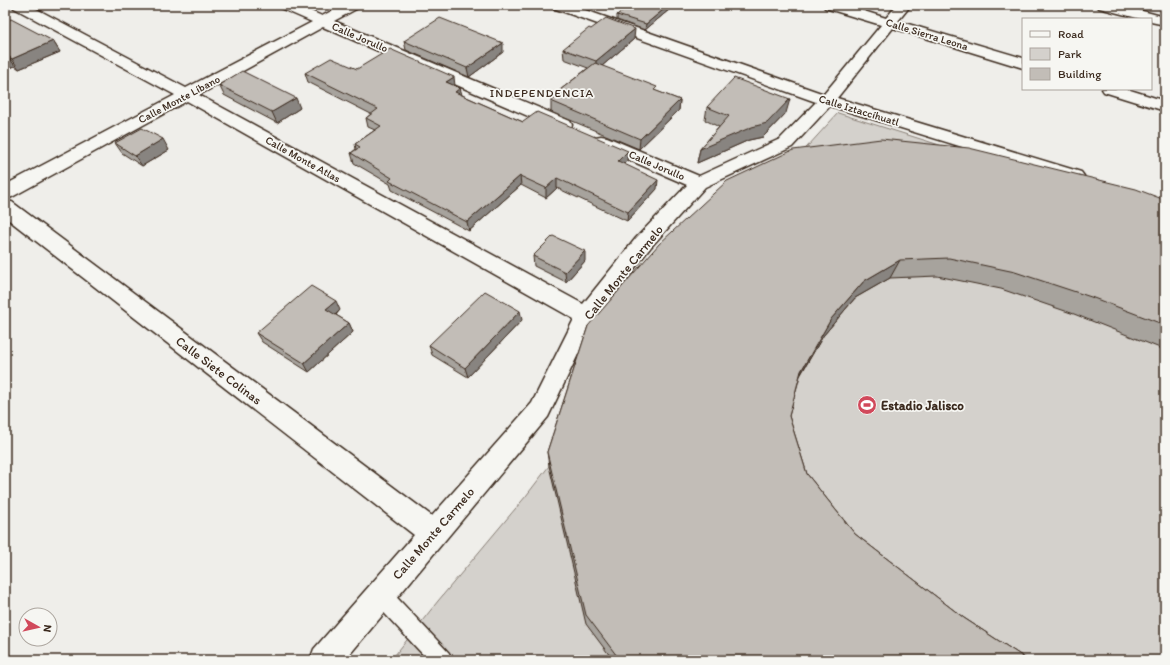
<svg xmlns="http://www.w3.org/2000/svg" width="1170" height="665" viewBox="0 0 1170 665" font-family="Itim,sans-serif">
  <style>
    .green { fill: #d4d1cc; stroke: #887e75 }
    .lines { fill: none; stroke-linecap: round; stroke-linejoin: round }
    .service-casing { stroke: #3b2a1e; stroke-width: 3 }
    .minor-casing { stroke: #3b2a1e; stroke-width: 3 }
    .service { fill: #f6f6f2; fill-rule: evenodd }
    .minor { fill: #f6f6f2; fill-rule: evenodd }
    .wall { fill: #a7a39d; stroke: #3b2a1e }
    .shaded-wall { fill: #888480; stroke: #3b2a1e }
    .building { fill: #c2bdb7; stroke: #3b2a1e }
    .labels { text-anchor: middle; stroke-width: 3.5; stroke-linejoin: round; paint-order: stroke }
    .far-street-label { font-size: 11px; fill: #3b2a1e; stroke: #f6f6f2 }
    .far-neighbourhood-label { font-size: 12px; letter-spacing: 1px; fill: #3b2a1e; stroke: #f6f6f2 }
    .street-label { font-size: 13px; fill: #3b2a1e; stroke: #f6f6f2 }
    .poi-label { font-size: 13px; font-weight: bold; fill: #3b2a1e; stroke: #f6f6f2; text-anchor: start }
  </style>
  <rect width="100%" height="100%" fill="#efeeea"/>
  <filter id="ink" filterUnits="userSpaceOnUse"><feTurbulence type="fractalNoise" baseFrequency=".025" numOctaves="2"/><feDisplacementMap in="SourceGraphic" scale="8" xChannelSelector="R" yChannelSelector="G"/><feConvolveMatrix kernelMatrix="1 2 1 2 8 2 1 2 1" color-interpolation-filters="sRGB"/></filter>
  <g filter="url(#ink)">
    <path class="green" d="M838,113L1165,216V660H391L438,601L526,496L549,466L588,343L787,169Z"/>
    <g class="lines">
      <defs>
        <path id="service" d="M380,584L387,587L449,653L452,660H428L373,601L370,594L373,587Z"/>
        <g id="minor">
          <path d="M12,5H29L186,88L312,22L280,8L278,5H297L322,16L343,5H360L358,8L334,21L570,121L572,125L570,129L564,130L558,129L323,27L199,95L583,304L636,238L687,185L595,145L592,141L595,137L601,136L607,137L699,176L780,139L816,102L553,8L551,5H571L824,94L881,25L825,8L823,5H845L886,18L897,5H911L898,21L1023,58V68L893,28L837,98L1081,172L1084,176L1081,180L1075,182L1069,180L830,106L792,147L705,187L650,248L594,321L548,417L345,660H310L314,649L414,535L5,217V201L12,202L432,516L532,403L574,319L187,101L12,197L5,199V185L175,95L14,8Z"/>
          <path d="M1097,5H1120L1165,17V25L1151,22V19H1141L1099,8Z"/>
          <path d="M1102,89H1127L1165,101V111L1104,92Z"/>
        </g>
      </defs>
      <use href="#service" class="service-casing"/>
      <use href="#minor" class="minor-casing"/>
      <use href="#service" class="service"/>
      <use href="#minor" class="minor"/>
    </g>
    <g class="wall">
      <path d="M630,5H671L670,9L645,30L617,20V15Z"/>
      <path d="M5,22L53,41L60,52L19,69L15,66L7,69L5,67Z"/>
      <path d="M634,39L602,66L656,91L680,100L679,110L639,149L551,112V101L560,95V90L588,68L564,59L563,49Z"/>
      <path d="M404,41L503,52L469,77L406,50Z"/>
      <path d="M357,69L455,86L460,88L462,95L523,122L627,161L624,164L657,189L627,221L557,188L546,198L521,185L469,231L392,190L390,184L354,163L351,153L356,149L355,144L375,130L368,127L366,118L371,114L308,82L305,73Z"/>
      <path d="M219,85L300,108L277,123L224,95Z"/>
      <path d="M707,107L786,113L763,137L749,140L697,163L700,149L719,127L705,120Z"/>
      <path d="M115,143L169,150L142,166L122,153Z"/>
      <path d="M1165,200V350L1074,314L1001,289L937,276L890,278L855,298L823,336L800,376L789,416L807,474L855,534L964,618L1028,660H613L586,624L549,466L547,452L588,326Z"/>
      <path d="M533,256L585,261L566,282L534,266Z"/>
      <path d="M340,310L336,315L349,323L353,332L309,372L262,342L256,333Z"/>
      <path d="M522,320L468,377L432,355L429,345Z"/>
    </g>
    <g class="shaded-wall">
      <path d="M669,5H671L670,9L645,30L646,24Z"/>
      <path d="M635,29L634,39L596,71V61Z"/>
      <path d="M53,41L60,52L19,69L12,59Z"/>
      <path d="M503,43V52L469,77L467,68Z"/>
      <path d="M8,56L15,66L7,69L5,66V57Z"/>
      <path d="M454,77L455,86L446,82Z"/>
      <path d="M460,88L462,97L455,92Z"/>
      <path d="M296,98L300,108L277,123L272,112Z"/>
      <path d="M790,99L786,113L763,137L749,140L697,163L700,149Z"/>
      <path d="M680,100L679,110L639,149L640,139Z"/>
      <path d="M163,139L169,150L142,166L135,156Z"/>
      <path d="M628,151L627,161L618,170V161Z"/>
      <path d="M520,176L521,185L469,231L467,222Z"/>
      <path d="M557,178V188L546,198V188Z"/>
      <path d="M658,180L657,189L627,221L628,212Z"/>
      <path d="M585,251V261L566,282L565,272Z"/>
      <path d="M900,260L890,278L855,298L823,336L793,387L801,371L831,319L864,281Z"/>
      <path d="M336,301L340,310L331,319L326,309Z"/>
      <path d="M520,311L522,320L468,377L465,368Z"/>
      <path d="M349,323L353,332L309,372L304,363Z"/>
    </g>
    <g class="building">
      <path d="M630,5H669L646,24L617,15Z"/>
      <path d="M440,18L503,43L467,68L404,41Z"/>
      <path d="M606,18L635,29L596,61L563,49L589,28L591,29Z"/>
      <path d="M11,19L53,41L12,59L8,56L5,57V22Z"/>
      <path d="M390,49L454,77L446,82L460,88L455,92L523,122L537,112L628,151L618,161L658,180L628,212L557,178L546,188L520,176L467,222L389,181L392,178L351,153L360,147L355,144L381,126L366,118L378,109L305,73L331,58L357,69Z"/>
      <path d="M595,63L657,87L654,90L680,100L640,139L551,101L564,92L560,90Z"/>
      <path d="M242,71L296,98L272,112L219,85Z"/>
      <path d="M734,78L790,99L767,123L752,127L700,149L729,116L707,107Z"/>
      <path d="M142,128L163,139L135,156L115,143Z"/>
      <path d="M881,139L969,148L1136,189L1165,200V325L1091,297L1015,272L949,258L900,260L864,281L831,319L801,371L789,416L807,474L855,534L964,618L1028,660H620L586,615L547,452L588,326L659,244L727,181L793,150Z"/>
      <path d="M553,236L585,251L565,272L533,256Z"/>
      <path d="M311,286L336,301L326,309L349,323L304,363L256,333Z"/>
      <path d="M485,291L520,311L465,368L429,345Z"/>
    </g>
  </g>
  <defs>
    <symbol id="stadium-disc" viewBox="-11 -11 22 22"><circle r="9.5" fill="#d1495b" stroke="#f6f6f2"/><path d="M0-5a6.5 5 0 1 0 0 10a6.5 5 0 1 0 0-10ZM-3.5-1.8h7v3.6h-7Z" fill="#fff"/></symbol>
  </defs>
  <g fill-rule="evenodd">
    <use href="#stadium-disc" x="856" y="394" width="22" height="22"/>
  </g>
  <g class="labels">
    <g class="far-street-label">
      <text transform="translate(927 34) rotate(17)" y="4">Calle Sierra Leona</text>
      <text transform="translate(360 37) rotate(23)" y="4">Calle Jorullo</text>
      <text transform="translate(179 99) rotate(-28)" y="4">Calle Monte Líbano</text>
      <text transform="translate(859 110) rotate(17)" y="4">Calle Iztaccíhuatl</text>
      <text transform="translate(303 159) rotate(29)" y="4">Calle Monte Atlas</text>
      <text transform="translate(657 165) rotate(23)" y="4">Calle Jorullo</text>
    </g>
    <g class="far-neighbourhood-label">
      <text x="542" y="97">INDEPENDENCIA</text>
    </g>
    <g class="street-label">
      <text transform="translate(623 272) rotate(-51)" y="5">Calle Monte Carmelo</text>
      <text transform="translate(219 370) rotate(37)" y="5">Calle Siete Colinas</text>
      <text transform="translate(433 533) rotate(-49)" y="5">Calle Monte Carmelo</text>
    </g>
    <g class="poi-label">
      <text x="881" y="410">Estadio Jalisco</text>
    </g>
  </g>
  <rect width="1170" height="665" fill="none" stroke="#f6f6f2" stroke-width="20"/>
  <rect x="10" y="10" width="1150" height="645" fill="none" stroke="#3b2a1e" stroke-width="1.5" filter="url(#ink)"/>
  <rect x="1022" y="18" width="130" height="72" fill="#f6f6f2" stroke="#aba49d"/>
  <rect x="1030" y="31" width="20" height="6" fill="#f6f6f2" stroke="#aba49d"/>
  <text x="1058" y="38" font-size="12" fill="#3b2a1e">Road</text>
  <rect x="1030" y="48" width="20" height="12" fill="#d4d1cc" stroke="#aba49d"/>
  <text x="1058" y="58" font-size="12" fill="#3b2a1e">Park</text>
  <rect x="1030" y="68" width="20" height="12" fill="#c2bdb7" stroke="#aba49d"/>
  <text x="1058" y="78" font-size="12" fill="#3b2a1e">Building</text>
  <g transform="translate(38 627) rotate(98)"><circle r="19" fill="#f6f6f2" stroke="#aba49d"/>
  <path d="M0-3L7 15L0 10L-7 15Z" fill="#d1495b"/>
  <text y="-6" font-size="11" font-weight="bold" text-anchor="middle" fill="#3b2a1e">N</text>
  </g>
</svg>
